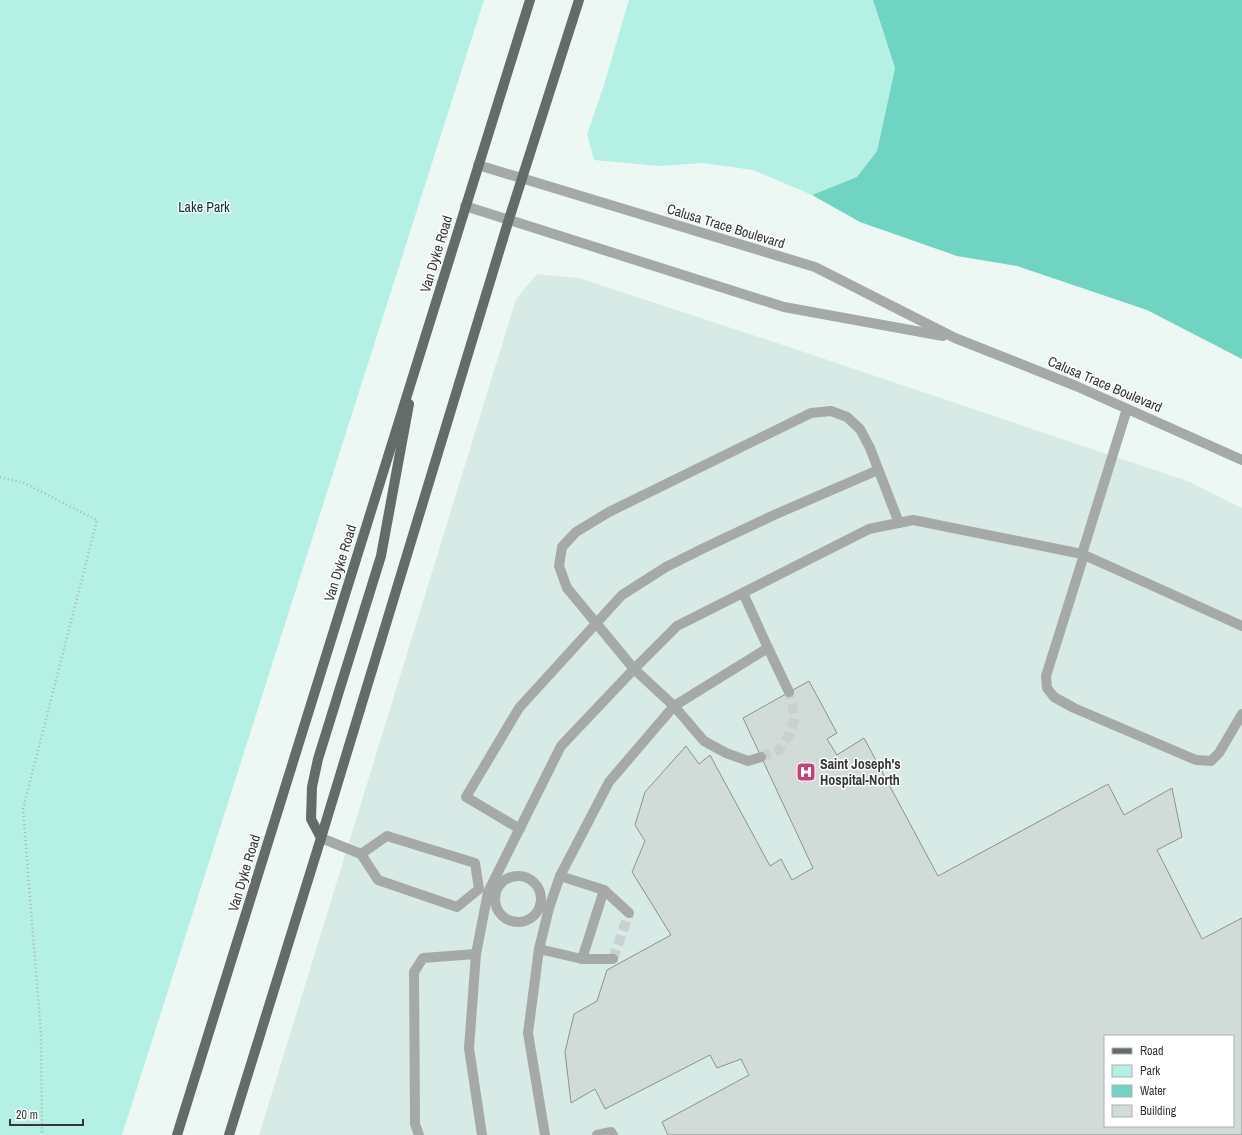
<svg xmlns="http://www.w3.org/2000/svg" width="1242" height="1135" viewBox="0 0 1242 1135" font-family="'Archivo Narrow',sans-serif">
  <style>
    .built { fill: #d8eae6; fill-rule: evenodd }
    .green { fill: #b4f1e4 }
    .water { fill: #70d4c2 }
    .building { fill: #d1dcd9; stroke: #8a9391; fill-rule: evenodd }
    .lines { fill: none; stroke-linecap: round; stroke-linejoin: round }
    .minor-tunnel { stroke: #c8d1cf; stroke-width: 10; stroke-dasharray: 10 5; stroke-linecap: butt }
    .path { stroke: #adb6b3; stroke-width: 2.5; stroke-dasharray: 1 3; stroke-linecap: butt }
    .minor { stroke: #a5aaa9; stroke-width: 10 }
    .major { stroke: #646c6a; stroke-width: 10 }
    .labels { text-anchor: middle; stroke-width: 3; stroke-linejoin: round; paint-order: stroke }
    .park-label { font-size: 14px; fill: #04352e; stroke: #fff }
    .street-label { font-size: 14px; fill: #333736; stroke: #fff }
    .poi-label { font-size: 14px; font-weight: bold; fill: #333736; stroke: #fff; text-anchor: start }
  </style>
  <rect width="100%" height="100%" fill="#edf8f5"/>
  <path class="built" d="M537,274L579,278L786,346L1190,482L1242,508V1135H259L516,299ZM1105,1036H1233V1126H1105Z"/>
  <g class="green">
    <path d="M0,0H484L122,1135H0Z"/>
    <path d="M629,0H873L895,68L877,151L857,177L812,195L753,170L703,163L659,166L594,160L587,134L603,88Z"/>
  </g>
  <path class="water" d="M873,0H1242V359L1147,310L1017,266L957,256L860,222L812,195L857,177L877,151L895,68Z"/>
  <path class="building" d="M809,681L837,733L827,739L837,755L864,738L938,876L1108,784L1124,815L1172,788L1182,837L1157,850L1202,939L1242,918V1135H668L662,1122L749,1075L741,1059L717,1068L710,1055L605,1109L595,1089L571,1103L565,1052L574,1014L597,1001L607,970L671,935L632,872L645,841L635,825L645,792L686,746L699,764L710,755L770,866L781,859L792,880L813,868L743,718ZM1105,1036H1233V1126H1105Z"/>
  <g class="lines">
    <g class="minor-tunnel">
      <path d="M761,757L779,750L789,735L795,718L789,692"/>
      <path d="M613,959L629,913"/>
    </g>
    <path class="path" d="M0,477L24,483L97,520L23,809L41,1035L42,1135"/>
    <g class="minor">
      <path d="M478,165L815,267L955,338L1076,386L1242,460"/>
      <path d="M465,206L784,307L943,336"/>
      <path d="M1082,554L1127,409"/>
      <path d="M1084,555L1046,676L1047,688L1054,697L1074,708L1196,760L1211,761L1219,753L1242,714"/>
      <path d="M768,648L789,692"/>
      <path d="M761,757L748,761L726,753L704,741L674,706L634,669L596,623L567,588L559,566L562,547L576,532L609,512L811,413L831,411L847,417L860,429L870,448L899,523"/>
      <path d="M520,829L466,797L519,708L622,595L666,567L706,547L774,515L878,470"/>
      <path d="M387,836L475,863L479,889L457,907L378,880L361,854Z"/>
      <path d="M321,838L361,854"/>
      <circle cx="518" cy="899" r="23"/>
      <path d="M604,890L629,913"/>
      <path d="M540,905L549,908L539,949L528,1033L545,1135"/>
      <path d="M549,908L560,876L609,782L674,706L768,648L743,593"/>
      <path d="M539,949L582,959L604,890L560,876"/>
      <path d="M582,959H613"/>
      <path d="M419,1135L415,1124L414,972L423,958L476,954"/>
      <path d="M482,1135L469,1048L476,954L488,892L561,746L634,669L677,626L869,529L913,520L1082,554L1242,626"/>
      <path d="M597,1135L611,1132L613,1135"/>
    </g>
    <g class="major">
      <path d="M321,838L311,819L312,787L318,759L381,556L409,404"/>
      <path d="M177,1135L530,0"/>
      <path d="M229,1135L321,838L509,219L579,0"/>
    </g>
  </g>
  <defs>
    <symbol id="hospital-square" viewBox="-11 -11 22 22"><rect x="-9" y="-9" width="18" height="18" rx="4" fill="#c93f75" stroke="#fff"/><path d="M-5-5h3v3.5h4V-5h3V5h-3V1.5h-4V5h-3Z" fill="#fff"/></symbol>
  </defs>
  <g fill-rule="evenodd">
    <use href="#hospital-square" x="795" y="761" width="22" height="22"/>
  </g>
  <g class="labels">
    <g class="park-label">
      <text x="204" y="212">Lake Park</text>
    </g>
    <g class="street-label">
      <text transform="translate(726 226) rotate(17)" y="5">Calusa Trace Boulevard</text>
      <text transform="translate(436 254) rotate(-73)" y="5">Van Dyke Road</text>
      <text transform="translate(1105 384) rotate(23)" y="5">Calusa Trace Boulevard</text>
      <text transform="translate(340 563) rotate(-73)" y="5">Van Dyke Road</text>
      <text transform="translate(244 873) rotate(-73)" y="5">Van Dyke Road</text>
    </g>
    <g class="poi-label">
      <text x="820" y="769">Saint Joseph's<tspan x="820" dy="16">Hospital-North</tspan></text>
    </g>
  </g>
  <rect x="1104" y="1035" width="130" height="92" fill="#ffffff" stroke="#adafaf"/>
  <rect x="1112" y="1048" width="20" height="6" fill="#646c6a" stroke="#adafaf"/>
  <text x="1140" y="1055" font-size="12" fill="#333736">Road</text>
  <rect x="1112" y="1065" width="20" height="12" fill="#b4f1e4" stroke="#adafaf"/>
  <text x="1140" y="1075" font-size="12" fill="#333736">Park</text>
  <rect x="1112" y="1085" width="20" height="12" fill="#70d4c2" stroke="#adafaf"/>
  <text x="1140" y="1095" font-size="12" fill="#333736">Water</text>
  <rect x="1112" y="1105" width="20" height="12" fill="#d1dcd9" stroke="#adafaf"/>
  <text x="1140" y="1115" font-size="12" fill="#333736">Building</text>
  <path d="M10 1119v6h73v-6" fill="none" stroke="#333736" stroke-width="2"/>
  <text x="16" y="1119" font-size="12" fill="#333736" stroke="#ffffff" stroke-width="3" paint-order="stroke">20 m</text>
</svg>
